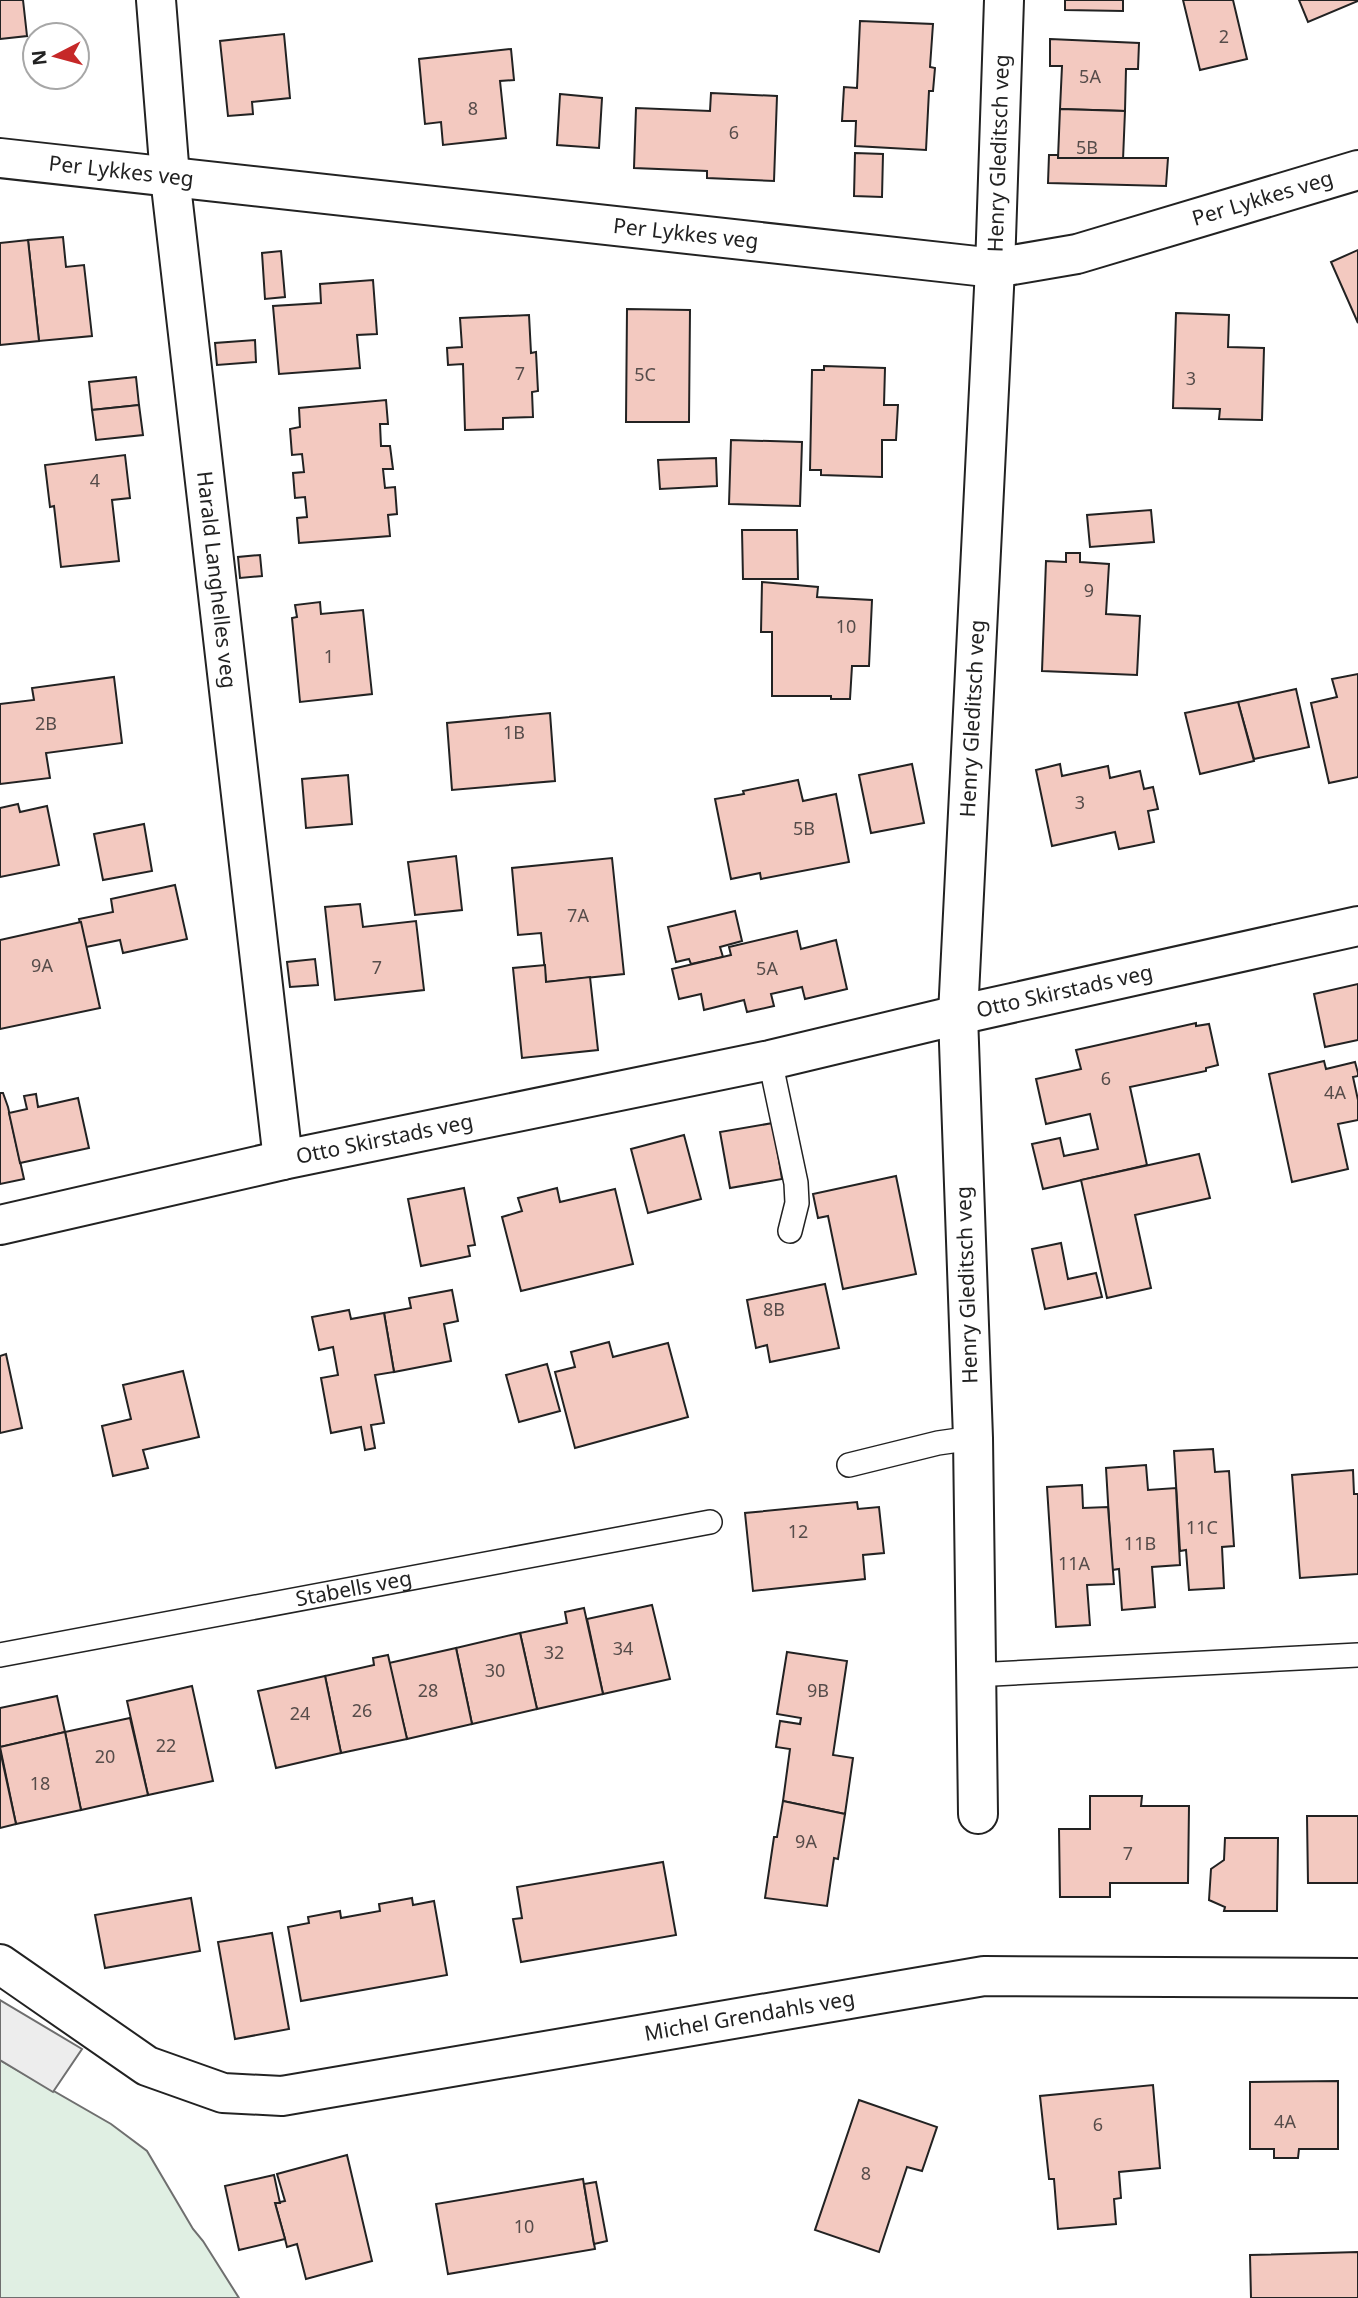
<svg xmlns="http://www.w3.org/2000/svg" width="1358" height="2298" viewBox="0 0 1358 2298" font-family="'Noto Sans',sans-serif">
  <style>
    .green { fill: #e0efe3; stroke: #6f6f6f; stroke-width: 2 }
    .parking { fill: #ededed; stroke: #6f6f6f; stroke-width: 2 }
    .building { fill: #f3c9c0; stroke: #222; stroke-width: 2 }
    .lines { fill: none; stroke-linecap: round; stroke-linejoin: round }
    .service-casing { stroke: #222; stroke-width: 26 }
    .minor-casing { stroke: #222; stroke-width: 42 }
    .service { stroke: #fff; stroke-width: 23 }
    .minor { stroke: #fff; stroke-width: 38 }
    .labels { text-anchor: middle; stroke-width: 5; stroke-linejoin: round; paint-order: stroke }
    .number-label { font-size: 18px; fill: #564c4a }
    .street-label { font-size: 21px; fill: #222; stroke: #fff }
  </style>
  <rect width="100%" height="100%" fill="#fff"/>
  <path class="green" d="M0,2060L111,2124L147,2151L193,2229L203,2241L239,2298H0Z"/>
  <path class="parking" d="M0,2000L82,2049L53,2092L0,2060Z"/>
  <g class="building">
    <path d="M0,0H23L27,36L0,39Z"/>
    <path d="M1065,0H1123V11L1065,10Z"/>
    <path d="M1183,0H1233L1247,59L1200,70Z"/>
    <path d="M1299,0H1358V1L1308,22Z"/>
    <path d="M860,21L933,24L930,67L935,68L933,91H929L926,150L855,146L856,121H842L844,87L857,88Z"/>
    <path d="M284,34L290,98L252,102L253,114L228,116L220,41Z"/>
    <path d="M1050,39L1139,43L1138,69H1126L1125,111L1060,109L1062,66H1050Z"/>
    <path d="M511,49L514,80L500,81L506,138L443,145L441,122L425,124L419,59Z"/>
    <path d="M711,93L777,96L774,181L707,178V171L634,168L636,108L710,111Z"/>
    <path d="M560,94L602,98L599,148L557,145Z"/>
    <path d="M1060,109L1125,111L1123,160L1058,158Z"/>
    <path d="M855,153L883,154L882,197L854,196Z"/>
    <path d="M1049,155H1058V158H1168L1166,186L1048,183Z"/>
    <path d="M63,237L66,267L84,265L92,336L39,341L28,240Z"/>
    <path d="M28,240L39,341L0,345V243Z"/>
    <path d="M1358,250V323L1331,262Z"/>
    <path d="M281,251L285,297L265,299L262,253Z"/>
    <path d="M373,280L377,334L357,335L360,368L279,374L273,306L321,303L320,284Z"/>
    <path d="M627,309L690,310L689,422H626Z"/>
    <path d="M1176,313L1229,315L1228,347L1264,348L1262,420L1219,419L1220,409L1173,408Z"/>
    <path d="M529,315L531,353L536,352L538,391L532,392L533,417L503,418V429L465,430L463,364L448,365L447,348L462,347L460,318Z"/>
    <path d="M255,340L256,362L217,365L215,343Z"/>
    <path d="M824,366L885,368L884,405H898L896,440H882V477L821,475V470H810L812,370H824Z"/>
    <path d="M136,377L139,405L92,410L89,382Z"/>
    <path d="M386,400L388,424H380L381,446H390L393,469H383L385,488L395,487L397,514L388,515L390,536L299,543L297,518L307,517L305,497L295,498L293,473L304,472L302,454L292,455L290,429L300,427L299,408Z"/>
    <path d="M139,405L143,435L96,440L92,410Z"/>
    <path d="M731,440L802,442L800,506L729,504Z"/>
    <path d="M125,455L130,498L112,500L119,561L61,567L54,506L50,507L45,465Z"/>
    <path d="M716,458L717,486L660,489L658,460Z"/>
    <path d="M1151,510L1154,542L1090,547L1087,515Z"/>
    <path d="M742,530H797L798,579H743Z"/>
    <path d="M1066,553H1080V562L1109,564L1106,614L1140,616L1137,675L1042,671L1046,561L1066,562Z"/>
    <path d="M260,555L262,576L240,578L238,557Z"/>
    <path d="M762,582L818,587L817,597L872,600L869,666H852L850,699H831V696H772V632H761Z"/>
    <path d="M320,602L321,614L363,610L372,694L300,702L292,618L297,617L295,605Z"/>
    <path d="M1358,674V777L1329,783L1311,703L1337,697L1332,679Z"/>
    <path d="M114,677L122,743L46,753L50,778L0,784V704L34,700L32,688Z"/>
    <path d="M1296,689L1309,747L1254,759L1238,702Z"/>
    <path d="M1238,702L1254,761L1200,774L1185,713Z"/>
    <path d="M550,713L555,781L452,790L447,723Z"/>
    <path d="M912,764L924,823L871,833L859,775Z"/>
    <path d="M1060,764L1062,776L1108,766L1110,778L1140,771L1144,789L1153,787L1158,809L1148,811L1154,842L1119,849L1115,832L1052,846L1036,770Z"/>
    <path d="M348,775L352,824L306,828L302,779Z"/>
    <path d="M798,780L803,801L836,794L849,862L761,879L760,873L731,879L715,799L744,794L743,791Z"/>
    <path d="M18,804L20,812L47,806L59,865L0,877V808Z"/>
    <path d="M144,824L152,871L103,880L94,834Z"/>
    <path d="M456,856L462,910L415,915L408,862Z"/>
    <path d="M612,858L624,974L546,982L541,933L518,935L512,868Z"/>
    <path d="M175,885L187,939L123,953L120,940L86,947L79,919L113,912L111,899Z"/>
    <path d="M360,904L363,927L416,921L424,990L335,1000L325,907Z"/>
    <path d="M735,911L742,941L720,947L723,957L691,964L689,959L676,962L668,927Z"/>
    <path d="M81,922L100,1008L0,1029V940Z"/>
    <path d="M797,931L801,949L836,940L847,989L805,999L802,987L771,994L774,1006L747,1012L744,1000L704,1010L701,994L679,999L672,969L731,955L729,947Z"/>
    <path d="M315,959L318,985L290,987L287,962Z"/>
    <path d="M545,965L546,982L590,977L598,1050L522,1058L513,968Z"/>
    <path d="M1358,984V1040L1325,1047L1314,994Z"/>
    <path d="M1196,1023V1026L1209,1024L1218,1065L1206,1068V1071L1130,1087L1147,1165L1043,1189L1032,1144L1060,1138L1064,1156L1098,1149L1090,1114L1046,1124L1036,1079L1081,1069L1076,1050Z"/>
    <path d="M1324,1061L1326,1069L1355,1062L1358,1073V1076L1353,1077L1358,1100V1120L1338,1124L1348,1169L1292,1182L1269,1074Z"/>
    <path d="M0,1093H3L8,1107L24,1179L0,1184Z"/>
    <path d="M36,1094L38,1107L78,1098L89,1148L20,1163L9,1113L27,1109L24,1096Z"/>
    <path d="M773,1123L782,1179L730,1188L720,1132Z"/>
    <path d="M684,1135L701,1199L648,1213L631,1149Z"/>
    <path d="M1199,1154L1210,1198L1135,1215L1151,1288L1107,1298L1081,1180Z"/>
    <path d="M896,1176L916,1274L843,1289L828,1216L818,1218L813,1194Z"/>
    <path d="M464,1188L475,1245L468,1246L470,1256L421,1266L408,1199Z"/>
    <path d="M557,1188L560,1202L615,1189L633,1264L521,1291L502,1217L522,1211L518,1198Z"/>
    <path d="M1061,1243L1068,1279L1096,1273L1102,1297L1045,1309L1032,1249Z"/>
    <path d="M825,1284L839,1348L770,1362L767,1345L756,1348L747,1300Z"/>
    <path d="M452,1290L458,1321L444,1324L451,1361L394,1372L384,1313L411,1308L409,1298Z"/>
    <path d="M349,1310L351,1319L384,1313L394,1372L375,1375L384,1423L371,1425L375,1448L365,1450L361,1427L331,1433L321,1378L338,1375L333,1347L319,1350L312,1317Z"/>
    <path d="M609,1342L613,1357L668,1343L688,1417L575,1448L555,1372L575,1367L571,1352Z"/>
    <path d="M6,1354L22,1428L0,1433V1356Z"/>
    <path d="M547,1364L560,1411L519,1422L506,1375Z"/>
    <path d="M183,1371L199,1437L143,1450L148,1468L113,1476L102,1426L131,1419L123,1385Z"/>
    <path d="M1213,1449L1215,1472L1229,1471L1234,1546L1222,1547L1224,1588L1189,1590L1186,1550L1180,1551L1174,1451Z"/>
    <path d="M1146,1465L1148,1490L1176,1488L1180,1565L1152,1567L1155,1607L1122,1610L1119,1569L1112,1570L1106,1468Z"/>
    <path d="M1353,1470L1354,1494H1358V1574L1300,1578L1292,1475Z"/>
    <path d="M1082,1485L1083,1508L1108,1507L1114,1584L1087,1585L1090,1625L1056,1627L1047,1487Z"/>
    <path d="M857,1502L858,1509L879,1507L884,1553L863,1555L865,1579L753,1591L745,1513Z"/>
    <path d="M652,1605L670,1679L603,1694L587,1619Z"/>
    <path d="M584,1608L603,1694L537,1709L520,1633L567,1623L565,1612Z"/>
    <path d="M520,1633L537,1709L472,1724L456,1648Z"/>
    <path d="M456,1648L472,1724L407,1739L389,1663Z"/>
    <path d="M787,1652L847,1661L833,1755L853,1758L845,1814L783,1801L790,1749L776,1747L780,1721L800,1724L801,1718L777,1714Z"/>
    <path d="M388,1655L407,1739L341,1753L325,1676L374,1665L373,1658Z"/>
    <path d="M325,1676L341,1753L276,1768L258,1691Z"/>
    <path d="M192,1686L213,1781L148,1795L127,1701Z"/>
    <path d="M57,1696L65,1732L0,1747V1708Z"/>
    <path d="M130,1718L148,1795L81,1810L65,1732Z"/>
    <path d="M65,1732L81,1810L16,1824L0,1747Z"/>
    <path d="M0,1750L16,1824L0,1828Z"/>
    <path d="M1090,1796H1142L1141,1806H1189L1188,1883H1110V1897H1060L1059,1829H1090Z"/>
    <path d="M783,1801L845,1814L838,1859L834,1858L827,1906L765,1898L774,1837H777Z"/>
    <path d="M1307,1816H1358V1883H1308Z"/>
    <path d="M1225,1838H1278L1277,1911H1224L1225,1907L1209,1900L1211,1869L1224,1860Z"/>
    <path d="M663,1862L676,1935L521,1962L513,1919L522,1918L517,1887Z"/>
    <path d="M191,1898L200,1951L105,1968L95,1915Z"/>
    <path d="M412,1898L413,1905L434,1901L447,1975L301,2001L288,1927L309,1923L308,1917L340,1911L341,1918L380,1911L379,1904Z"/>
    <path d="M272,1933L289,2029L235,2039L218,1942Z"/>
    <path d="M1338,2081V2149H1299L1298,2158H1274V2149H1250V2082Z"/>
    <path d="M1153,2085L1160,2168L1119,2172L1121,2198L1114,2199L1116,2224L1058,2229L1054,2179H1049L1040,2096Z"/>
    <path d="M859,2100L937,2127L922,2171L907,2167L879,2252L815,2230Z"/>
    <path d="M347,2155L372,2261L306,2279L297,2244L287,2247L285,2239L275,2203L285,2201L277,2174Z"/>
    <path d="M274,2175L280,2203H275L285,2239L239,2250L225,2186Z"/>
    <path d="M583,2179L595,2249L448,2274L436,2204Z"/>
    <path d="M596,2182L607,2241L594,2244L584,2184Z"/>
    <path d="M1358,2252V2298H1251L1250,2255Z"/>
  </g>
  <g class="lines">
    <defs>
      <g id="service">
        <path d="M770,1060L796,1183L797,1203L790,1231"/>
        <path d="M849,1465L938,1443L973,1438"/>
        <path id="s1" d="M0,1655L710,1522"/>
        <path d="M974,1675L1358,1655"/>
      </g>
      <g id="minor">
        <path id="s2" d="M156,0L170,177L283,1160"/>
        <path id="s3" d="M0,158L995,268L1077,254L1358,170"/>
        <path id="s4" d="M0,1225L283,1160L770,1060L958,1015L1358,926"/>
        <path id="s5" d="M978,1814L973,1438L958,1015L995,268L1004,0"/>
        <path id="s6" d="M0,1964L147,2066L223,2093L282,2096L984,1976L1358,1978"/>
      </g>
    </defs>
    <use href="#service" class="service-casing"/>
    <use href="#minor" class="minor-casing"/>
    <use href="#service" class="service"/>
    <use href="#minor" class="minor"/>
  </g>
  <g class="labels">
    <g class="number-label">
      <text x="1224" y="43">2</text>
      <text x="1090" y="83">5A</text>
      <text x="473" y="115">8</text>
      <text x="734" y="139">6</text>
      <text x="1087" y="154">5B</text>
      <text x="520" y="380">7</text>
      <text x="645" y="381">5C</text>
      <text x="1191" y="385">3</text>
      <text x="95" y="487">4</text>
      <text x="1089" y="597">9</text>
      <text x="846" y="633">10</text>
      <text x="329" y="663">1</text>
      <text x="46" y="730">2B</text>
      <text x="514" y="739">1B</text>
      <text x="1080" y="809">3</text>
      <text x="804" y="835">5B</text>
      <text x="578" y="922">7A</text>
      <text x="42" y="972">9A</text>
      <text x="377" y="974">7</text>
      <text x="767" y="975">5A</text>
      <text x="1106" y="1085">6</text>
      <text x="1335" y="1099">4A</text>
      <text x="774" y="1316">8B</text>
      <text x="1202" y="1534">11C</text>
      <text x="798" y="1538">12</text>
      <text x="1140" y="1550">11B</text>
      <text x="1074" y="1570">11A</text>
      <text x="623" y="1655">34</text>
      <text x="554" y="1659">32</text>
      <text x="495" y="1677">30</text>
      <text x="428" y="1697">28</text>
      <text x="818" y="1697">9B</text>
      <text x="362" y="1717">26</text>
      <text x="300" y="1720">24</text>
      <text x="166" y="1752">22</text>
      <text x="105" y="1763">20</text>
      <text x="40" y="1790">18</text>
      <text x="806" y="1848">9A</text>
      <text x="1128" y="1860">7</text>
      <text x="1285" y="2128">4A</text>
      <text x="1098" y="2131">6</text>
      <text x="866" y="2180">8</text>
      <text x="524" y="2233">10</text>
    </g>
    <g class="street-label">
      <text dy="7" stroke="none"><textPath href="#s5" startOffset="1662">Henry Gleditsch veg</textPath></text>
      <text dy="7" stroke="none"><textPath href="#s3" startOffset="122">Per Lykkes veg</textPath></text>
      <text dy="7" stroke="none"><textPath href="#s3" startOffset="1278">Per Lykkes veg</textPath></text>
      <text dy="7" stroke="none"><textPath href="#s3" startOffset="690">Per Lykkes veg</textPath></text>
      <text dy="7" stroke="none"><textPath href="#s2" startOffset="583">Harald Langhelles veg</textPath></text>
      <text dy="7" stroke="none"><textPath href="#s5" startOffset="1096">Henry Gleditsch veg</textPath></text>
      <text dy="7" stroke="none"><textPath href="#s4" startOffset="1090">Otto Skirstads veg</textPath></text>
      <text dy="7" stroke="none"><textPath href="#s4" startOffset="394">Otto Skirstads veg</textPath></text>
      <text transform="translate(967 1285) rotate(-92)" y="7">Henry Gleditsch veg</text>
      <text dy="7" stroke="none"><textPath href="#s1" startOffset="360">Stabells veg</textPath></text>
      <text dy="7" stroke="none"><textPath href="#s6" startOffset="793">Michel Grendahls veg</textPath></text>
    </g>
  </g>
  <g transform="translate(56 56) rotate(264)"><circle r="33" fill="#ffffff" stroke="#a7a7a7" stroke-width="2"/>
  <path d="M0-5L12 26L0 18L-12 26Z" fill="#c62828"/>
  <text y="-10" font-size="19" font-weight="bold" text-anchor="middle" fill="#222222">N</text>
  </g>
</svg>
